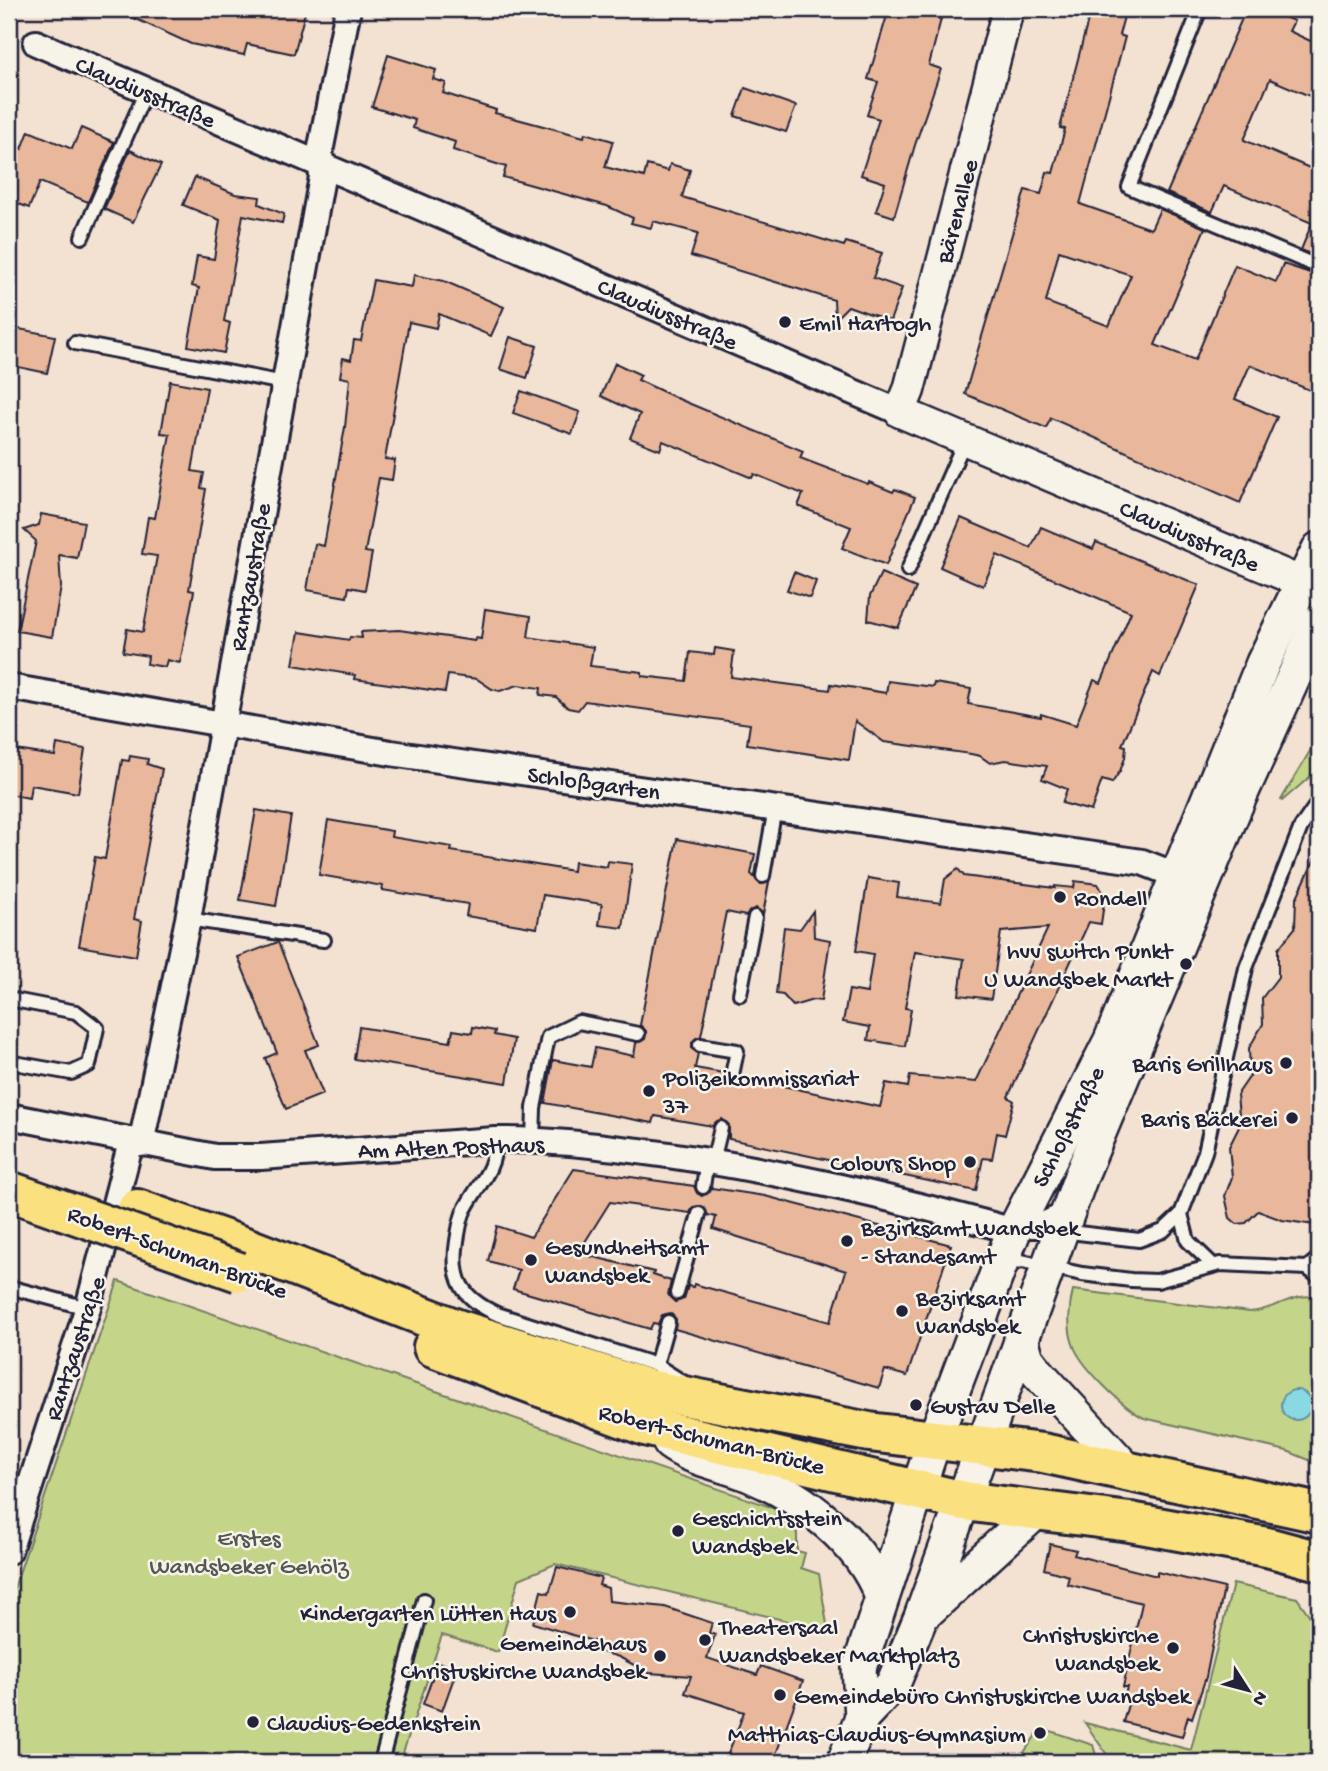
<svg xmlns="http://www.w3.org/2000/svg" width="1328" height="1771" viewBox="0 0 1328 1771" font-family="'Gochi Hand',sans-serif">
  <style>
    .green { fill: #c4d58a; stroke: #737c62; stroke-width: 2 }
    .water { fill: #89d9e3; stroke: #6090a0; stroke-width: 2 }
    .building { fill: #e9b89a; stroke: #22223b; stroke-width: 2; fill-rule: evenodd }
    .lines { fill: none; stroke-linecap: round; stroke-linejoin: round }
    .service-casing { stroke: #22223b; stroke-width: 18 }
    .minor-casing { stroke: #22223b; stroke-width: 30 }
    .tertiary-casing { stroke: #22223b; stroke-width: 35 }
    .secondary-casing { stroke: #22223b; stroke-width: 38 }
    .primary-casing { stroke: #22223b; stroke-width: 44 }
    .service { stroke: #f7f3e8; stroke-width: 12 }
    .minor { stroke: #f7f3e8; stroke-width: 24 }
    .tertiary { stroke: #f7f3e8; stroke-width: 30 }
    .secondary { stroke: #f7f3e8; stroke-width: 33 }
    .primary { stroke: #fbe080; stroke-width: 38 }
    .primary-bridge-casing { stroke: #22223b; stroke-width: 44; stroke-linecap: butt }
    .primary-bridge { stroke: #fbe080; stroke-width: 38 }
    .poi-dot { fill: #22223b; stroke: #f7f3e8; stroke-width: 2.5 }
    .labels { text-anchor: middle; stroke-width: 5; stroke-linejoin: round; paint-order: stroke }
    .street-label { font-size: 24px; fill: #22223b; stroke: #f7f3e8 }
    .poi-label { font-size: 24px; fill: #22223b; stroke: #f7f3e8; text-anchor: start }
    .park-label { font-size: 24px; fill: #535853; stroke: #f7f3e8 }
  </style>
  <rect width="100%" height="100%" fill="#f3e1d1"/>
  <filter id="ink" filterUnits="userSpaceOnUse"><feTurbulence type="fractalNoise" baseFrequency=".0143" numOctaves="2"/><feDisplacementMap in="SourceGraphic" scale="14" xChannelSelector="R" yChannelSelector="G"/><feConvolveMatrix kernelMatrix="1 2 1 2 8 2 1 2 1" color-interpolation-filters="sRGB"/></filter>
  <g filter="url(#ink)">
    <g class="green">
      <path d="M1319,736V769L1282,801L1281,800Z"/>
      <path d="M118,1281L774,1508L776,1516L797,1533V1551L805,1553L801,1568L819,1574L828,1631L555,1564L519,1579L498,1652L442,1635L400,1762H9V1603Z"/>
      <path d="M1073,1290L1250,1312C1276,1310 1292,1292 1319,1297V1464L1287,1451L1144,1418C1124,1408 1080,1366 1073,1344C1067,1328 1069,1306 1073,1290Z"/>
      <path d="M1233,1584L1297,1598L1319,1629L1317,1762H1112L1085,1723L1191,1750Z"/>
      <path d="M1041,1728L1093,1745L1098,1762H1047L1023,1754Z"/>
    </g>
    <circle class="water" cx="1296" cy="1405" r="15"/>
    <g class="building">
      <path d="M114,9H306L294,54L247,44L244,55L191,44Z"/>
      <path d="M889,9L941,19L929,65L941,69L915,145L894,217L876,211L885,183L861,175L879,119L867,115L878,82L868,79Z"/>
      <path d="M1091,9H1126L1119,35L1125,37L1080,204L1151,229L1160,209L1205,228L1155,345L1195,360L1235,265L1276,282L1283,264L1319,276V394L1250,365L1235,399L1277,417L1240,503L1051,418L1046,428L965,394L1025,190L1041,194L1047,172L1053,173L1065,129L1060,128ZM1059,251L1131,275L1109,326L1046,302Z"/>
      <path d="M1246,9H1265L1294,21L1289,31L1319,45V100L1270,79L1244,140L1319,172V258L1301,250L1312,223L1224,186L1212,212L1167,193Z"/>
      <path d="M388,55L436,70L433,79L446,83L443,93L496,110L495,113L584,137L585,133L613,141L605,167L644,177L647,165L668,171L670,164L690,170L682,197L844,246L846,242L882,253L873,278L902,288L890,321L848,306L835,319L834,300L691,256L698,233L653,221L651,228L631,223L633,218L607,206L503,177L506,167L453,150L455,142L413,128L415,120L372,107Z"/>
      <path d="M745,88L796,106L786,132L735,116Z"/>
      <path d="M81,128L114,142L88,202L40,182L29,208L9,200V165L17,146L22,149L29,131L72,149Z"/>
      <path d="M130,150L161,165L133,222L104,209Z"/>
      <path d="M195,177L235,194L260,197L259,204L284,214L282,223L243,215L224,321L230,323L224,353L188,346L199,288L192,286L197,256L214,259L220,220L183,205Z"/>
      <path d="M414,275L444,281L504,307L491,336L439,314L436,328L409,322L385,459L395,460L392,480L379,478L365,552L372,553L365,590L349,587L347,597L307,590L315,544L324,546L345,427L350,379L340,377L343,358L351,360L354,340L361,341L373,280L412,287Z"/>
      <path d="M9,327L55,336L47,373L9,365Z"/>
      <path d="M510,337L537,346L527,378L500,369Z"/>
      <path d="M615,363L641,375L638,380L681,400L803,451L800,458L868,484L869,482L893,492L895,489L915,497L886,565L842,548L851,527L798,506L803,494L754,474L752,478L663,441L660,450L630,438L640,414L601,396Z"/>
      <path d="M170,381L207,388L192,471L204,473L201,488L206,489L189,590L194,591L180,663L167,660L165,667L147,664L148,656L123,652L127,629L143,632L157,556L142,554L148,517L155,518L170,434L161,433Z"/>
      <path d="M521,391L580,412L572,434L513,413Z"/>
      <path d="M41,514L84,522L77,558L59,555L61,587L52,637L17,631L36,541L24,530L39,525Z"/>
      <path d="M961,518L1031,548L1041,527L1093,549L1096,542L1199,585L1160,676L1153,672L1122,745L1126,746L1125,758L1120,771L1112,783L1102,780L1091,811L1062,803L1067,789L1042,779L1047,766L1005,760L990,763L980,756L971,754L884,742L855,721L849,760L747,744L750,724L585,701L578,710L568,708L556,697L540,695L541,688L518,685L500,691L492,689L477,679L448,675L445,692L354,679L355,675L293,665L299,632L349,640L350,637L362,638L361,632L399,630L475,641V638L481,639L485,609L531,616L528,637L593,647L590,666L642,672V676L686,681L690,652L714,655L715,648L734,651L731,677L830,690L831,684L886,693L888,681L933,687L934,683L971,689L968,704L1041,717V714L1076,725L1094,680L1101,683L1131,612L997,555L983,586L940,567Z"/>
      <path d="M794,572L816,581L810,598L787,590Z"/>
      <path d="M881,573L916,588L898,628L868,620L870,596Z"/>
      <path d="M57,744L85,749L78,793L31,785L29,798L9,794V749L55,756Z"/>
      <path d="M130,756L148,759L147,764L162,769L134,919L142,921L136,956L79,946L95,857L105,859L122,760L129,761Z"/>
      <path d="M256,810L291,816L276,906L240,900Z"/>
      <path d="M328,820L392,831L391,837L452,847L451,851L573,871L574,862L607,867L608,861L632,864L623,928L599,925L602,904L543,895L537,928L466,916L468,904L382,890L383,886L319,875Z"/>
      <path d="M677,839L755,854L751,874L761,884L769,882L763,914L756,908L746,916L726,912L701,1036L692,1043V1049L698,1053L695,1068L723,1073L730,1083H735L741,1077L880,1107L886,1083L908,1087L910,1076L976,1082L1048,928L1001,932L991,999L959,995L964,959L915,952L905,1008L911,1009L905,1046L868,1040L870,1027L843,1022L849,990L867,993L873,954L856,951L868,878L899,883L897,897L941,903L945,879L958,869L964,876L1055,888V886L1074,888L1075,881L1098,884L1105,896L1101,924L1089,922L1008,1097L1014,1101L1005,1135L997,1133L992,1159L983,1158L976,1191L729,1139V1125L722,1119L712,1126L655,1116L653,1123L545,1103L553,1060L591,1067L595,1048L634,1056L636,1043L645,1039L646,1031L640,1025Z"/>
      <path d="M1319,850V1198L1315,1225L1282,1220L1258,1211L1246,1223L1237,1224L1230,1218L1225,1196L1232,1177L1229,1147L1240,1125L1237,1095L1250,1076L1249,1048L1263,1024L1262,998L1278,977V949L1295,928L1296,899Z"/>
      <path d="M813,911L814,937L830,940L821,1001L813,1000L793,1006L783,995L776,994L784,927L800,929Z"/>
      <path d="M278,942L319,1045L305,1050L323,1094L286,1109L265,1058L277,1053L238,957Z"/>
      <path d="M359,1027L450,1042L453,1030L472,1033L473,1027L495,1031L494,1035L514,1039L507,1083L354,1059Z"/>
      <path d="M574,1169L694,1186L697,1193L702,1196L712,1188L765,1196L951,1245L907,1376L885,1370L879,1388L675,1329L676,1319L670,1313L662,1315L658,1324L653,1323L650,1329L513,1289L519,1270L488,1261L497,1226L531,1237ZM610,1202L690,1213L693,1207L702,1206L708,1215L716,1217L713,1229L846,1271L830,1322L694,1284L693,1287L688,1286L684,1299L675,1302L668,1295L671,1281L653,1275L654,1272L578,1253Z"/>
      <path d="M1050,1544L1076,1550L1074,1555L1157,1576V1572L1224,1588L1206,1677L1192,1718L1188,1716L1182,1737L1123,1722L1129,1701L1124,1699L1127,1687H1123L1142,1603L1067,1584L1069,1576L1044,1569Z"/>
      <path d="M557,1567L601,1578L599,1585L608,1588L609,1601L665,1607L712,1623L709,1633L715,1635L707,1658L757,1675L761,1666L803,1681L773,1762H725L744,1712L685,1693L691,1676L649,1673L619,1657L592,1649L596,1642L533,1623L541,1591L549,1593Z"/>
      <path d="M438,1662L457,1669L442,1711L423,1704Z"/>
    </g>
    <g class="lines">
      <defs>
        <g id="service">
          <path d="M1200,9L1129,187L1319,267"/>
          <path d="M1314,9L1319,10"/>
          <path d="M82,237L146,91"/>
          <path d="M75,343L284,383"/>
          <path d="M908,570L965,440"/>
          <path d="M763,876L775,808"/>
          <path d="M188,919L324,940"/>
          <path d="M740,994L755,917"/>
          <path d="M9,999L76,1012L97,1028L89,1065L71,1073L9,1062"/>
          <path d="M700,1045L737,1051L732,1075"/>
          <path d="M495,1140C496,1170 478,1184 465,1209C460,1218 459,1230 457,1241C451,1278 461,1298 497,1314L656,1365L683,1382"/>
          <path d="M533,1140L534,1108L548,1037L579,1022L638,1034"/>
          <path d="M713,1161L721,1128"/>
          <path d="M703,1187L707,1160"/>
          <path d="M1181,1214L1188,1241L1213,1265"/>
          <path d="M1024,1227L1064,1209"/>
          <path d="M1017,1231H1061L1139,1240L1163,1231L1181,1214L1205,1152L1246,968L1301,827L1319,801"/>
          <path d="M1005,1265L1022,1261L1082,1274L1131,1280L1157,1281L1220,1264L1307,1268L1319,1277"/>
          <path d="M1307,1268L1319,1258"/>
          <path d="M9,1287L87,1308"/>
          <path d="M677,1293L699,1214"/>
          <path d="M656,1365L668,1322"/>
          <path d="M381,1762L424,1600"/>
        </g>
        <g id="minor">
          <path d="M36,43L900,412"/>
          <path d="M9,687L391,753L1142,862L1178,876"/>
          <path d="M9,1116L215,1157H261L495,1140C543,1139 591,1145 639,1151C766,1167 890,1197 1014,1231"/>
          <path d="M141,1144L188,919L322,177L320,152L348,9"/>
          <path d="M9,1551L89,1304L131,1142"/>
        </g>
        <path id="tertiary" d="M1008,9L909,390L900,412L1301,582"/>
        <g id="secondary">
          <path d="M1021,1338L1027,1359L1038,1373L1128,1471"/>
          <path d="M670,1443C693,1460 724,1464 750,1475C804,1498 861,1541 882,1597"/>
          <path d="M925,1613L1038,1510"/>
          <path d="M862,1717L859,1668L935,1438L999,1268L1014,1231L1111,1040L1263,663L1319,549"/>
          <path d="M844,1762L862,1717L893,1684L921,1617L1081,1176L1236,805L1319,621"/>
        </g>
        <g id="primary">
          <path d="M137,1209L248,1248L457,1329L648,1389L869,1432L1043,1453L1319,1513"/>
          <path d="M433,1347L645,1426L964,1501L1130,1522L1267,1547L1319,1561"/>
        </g>
      </defs>
      <use href="#service" class="service-casing"/>
      <use href="#minor" class="minor-casing"/>
      <use href="#tertiary" class="tertiary-casing"/>
      <use href="#secondary" class="secondary-casing"/>
      <use href="#primary" class="primary-casing"/>
      <use href="#service" class="service"/>
      <use href="#minor" class="minor"/>
      <use href="#tertiary" class="tertiary"/>
      <use href="#secondary" class="secondary"/>
      <use href="#primary" class="primary"/>
      <defs>
        <path id="primary-bridge" d="M9,1191L239,1272"/>
      </defs>
      <use href="#primary-bridge" class="primary-bridge-casing"/>
      <use href="#primary-bridge" class="primary-bridge"/>
    </g>
  </g>
  <g class="poi-dot">
    <circle cx="785" cy="322" r="7"/>
    <circle cx="1060" cy="897" r="7"/>
    <circle cx="1186" cy="964" r="7"/>
    <circle cx="1286" cy="1063" r="7"/>
    <circle cx="649" cy="1091" r="7"/>
    <circle cx="1292" cy="1118" r="7"/>
    <circle cx="970" cy="1162" r="7"/>
    <circle cx="847" cy="1241" r="7"/>
    <circle cx="531" cy="1260" r="7"/>
    <circle cx="902" cy="1311" r="7"/>
    <circle cx="916" cy="1405" r="7"/>
    <circle cx="678" cy="1531" r="7"/>
    <circle cx="570" cy="1612" r="7"/>
    <circle cx="705" cy="1640" r="7"/>
    <circle cx="1173" cy="1648" r="7"/>
    <circle cx="660" cy="1656" r="7"/>
    <circle cx="780" cy="1695" r="7"/>
    <circle cx="253" cy="1722" r="7"/>
    <circle cx="1040" cy="1733" r="7"/>
  </g>
  <g class="labels">
    <g class="street-label">
      <text transform="translate(146 91) rotate(23)" y="8">Claudiusstraße</text>
      <text transform="translate(956 211) rotate(-75)" y="8">Bärenallee</text>
      <text transform="translate(668 313) rotate(23)" y="8">Claudiusstraße</text>
      <text transform="translate(1190 535) rotate(23)" y="8">Claudiusstraße</text>
      <text transform="translate(249 577) rotate(-80)" y="8">Rantzaustraße</text>
      <text transform="translate(594 782) rotate(8)" y="8">Schloßgarten</text>
      <text transform="translate(1067 1126) rotate(-63)" y="8">Schloßstraße</text>
      <text transform="translate(451 1146) rotate(-2)" y="8">Am Alten Posthaus</text>
      <text transform="translate(178 1251) rotate(20)" y="8">Robert-Schuman-Brücke</text>
      <text transform="translate(74 1348) rotate(-72)" y="8">Rantzaustraße</text>
      <text transform="translate(712 1438) rotate(14)" y="8">Robert-Schuman-Brücke</text>
    </g>
    <g class="poi-label">
      <text x="799" y="330">Emil Hartogh</text>
      <text x="1074" y="905">Rondell</text>
      <text x="1172" y="958" text-anchor="end">hvv switch Punkt<tspan x="1172" dy="28">U Wandsbek Markt</tspan></text>
      <text x="1272" y="1071" text-anchor="end">Baris Grillhaus</text>
      <text x="663" y="1085">Polizeikommissariat<tspan x="663" dy="28">37</tspan></text>
      <text x="1278" y="1126" text-anchor="end">Baris Bäckerei</text>
      <text x="956" y="1170" text-anchor="end">Colours Shop</text>
      <text x="861" y="1235">Bezirksamt Wandsbek<tspan x="861" dy="28">- Standesamt</tspan></text>
      <text x="545" y="1254">Gesundheitsamt<tspan x="545" dy="28">Wandsbek</tspan></text>
      <text x="916" y="1305">Bezirksamt<tspan x="916" dy="28">Wandsbek</tspan></text>
      <text x="930" y="1413">Gustav Delle</text>
      <text x="692" y="1525">Geschichtsstein<tspan x="692" dy="28">Wandsbek</tspan></text>
      <text x="556" y="1620" text-anchor="end">Kindergarten Lütten Haus</text>
      <text x="719" y="1634">Theatersaal<tspan x="719" dy="28">Wandsbeker Marktplatz</tspan></text>
      <text x="1159" y="1642" text-anchor="end">Christuskirche<tspan x="1159" dy="28">Wandsbek</tspan></text>
      <text x="646" y="1650" text-anchor="end">Gemeindehaus<tspan x="646" dy="28">Christuskirche Wandsbek</tspan></text>
      <text x="794" y="1703">Gemeindebüro Christuskirche Wandsbek</text>
      <text x="267" y="1730">Claudius-Gedenkstein</text>
      <text x="1026" y="1741" text-anchor="end">Matthias-Claudius-Gymnasium</text>
    </g>
    <g class="park-label">
      <text x="249" y="1545">Erstes<tspan x="249" dy="28">Wandsbeker Gehölz</tspan></text>
    </g>
  </g>
  <rect width="1328" height="1771" fill="none" stroke="#f7f3e8" stroke-width="35"/>
  <rect x="18" y="18" width="1293" height="1736" fill="none" stroke="#22223b" stroke-width="2.5" filter="url(#ink)"/>
  <g transform="translate(1248 1690) rotate(126)" stroke="#f7f3e8" stroke-width="5" paint-order="stroke">
  <path d="M0-5L12 26L0 18L-12 26Z" fill="#22223b"/>
  <text y="-10" font-size="19" font-weight="bold" text-anchor="middle" fill="#22223b">N</text>
  </g>
</svg>
